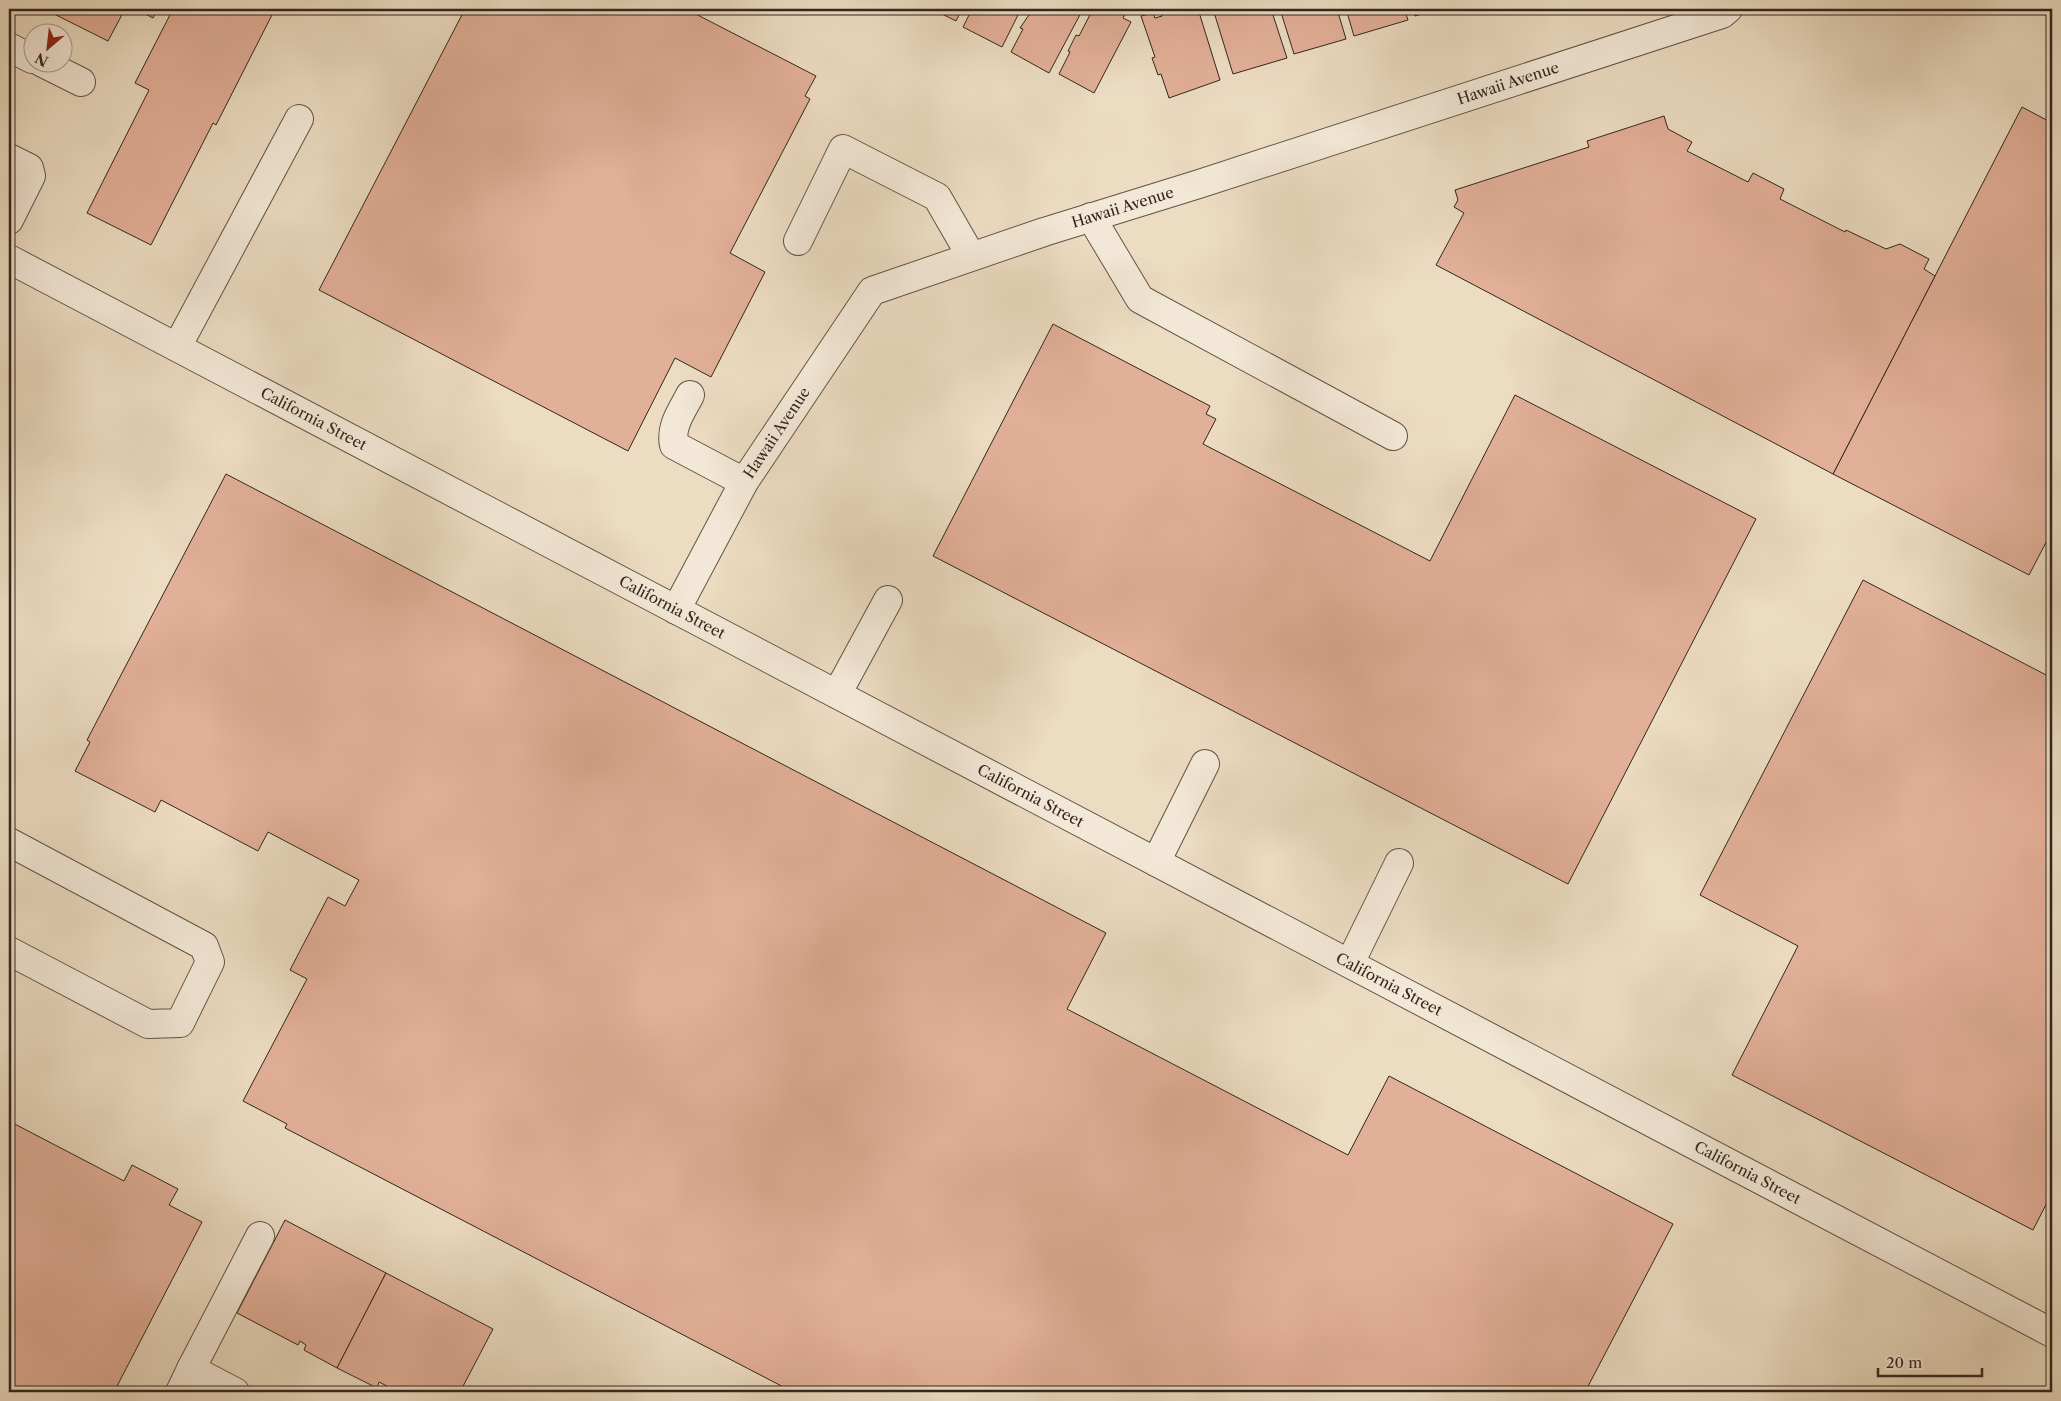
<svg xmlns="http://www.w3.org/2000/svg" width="2061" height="1401" viewBox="0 0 2061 1401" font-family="'Libre Caslon Text',serif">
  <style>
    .building { fill: #e2af98; stroke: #32271c }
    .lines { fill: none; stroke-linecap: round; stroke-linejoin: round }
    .minor-casing { stroke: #605446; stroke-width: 30 }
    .minor { stroke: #f3e8d7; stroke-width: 28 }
    .labels { text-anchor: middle; stroke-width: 5; stroke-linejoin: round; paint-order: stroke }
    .street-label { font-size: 15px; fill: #32271c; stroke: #f3e8d7 }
  </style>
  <rect width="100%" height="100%" fill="#ecdcc2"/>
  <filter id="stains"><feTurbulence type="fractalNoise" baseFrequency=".004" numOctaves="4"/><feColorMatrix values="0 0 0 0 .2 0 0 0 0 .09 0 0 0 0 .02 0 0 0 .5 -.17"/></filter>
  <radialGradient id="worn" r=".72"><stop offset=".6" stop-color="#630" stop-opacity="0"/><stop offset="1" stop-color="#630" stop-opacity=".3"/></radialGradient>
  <g class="building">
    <path d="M44,9H125L108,41Z"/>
    <path d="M136,9H158L153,18Z"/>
    <path d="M173,9H275L216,125L213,123L151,245L87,213L149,90L135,83Z"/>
    <path d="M465,9H686L816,76L805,96L810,99L730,253L765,272L711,377L675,358L628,451L319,290Z"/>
    <path d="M932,9H962L956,21Z"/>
    <path d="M972,9H1021L1002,47L963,27Z"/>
    <path d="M1033,9H1083L1049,73L1011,52L1023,29L1020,28Z"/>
    <path d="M1093,9H1128L1123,18L1131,22L1094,93L1059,74L1070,52L1068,51L1076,35L1079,36Z"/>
    <path d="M1171,9H1198L1220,80L1169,98L1161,74L1158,75L1152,58L1155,57L1141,16L1153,13L1155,18L1162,16L1161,13Z"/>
    <path d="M1213,9H1271L1287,58L1233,74Z"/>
    <path d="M1280,9H1337L1346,39L1294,54Z"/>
    <path d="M1346,9H1404L1408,20L1354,36Z"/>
    <path d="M1413,9H1438L1415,16Z"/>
    <path d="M2022,107L2052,123V531L2029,575L1833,474Z"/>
    <path d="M1664,116L1668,129L1692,142L1687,151L1748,182L1753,173L1784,189L1780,199L1845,232L1846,230L1886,249L1900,244L1929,259L1924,269L1935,276L1833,474L1436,265L1464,213L1454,207L1458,200L1455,190L1589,147L1587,141Z"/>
    <path d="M1053,324L1210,406L1206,414L1216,419L1203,444L1430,561L1515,395L1756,519L1568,884L933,556Z"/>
    <path d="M226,474L1106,933L1067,1009L1348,1155L1389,1076L1673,1224L1585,1392H793L285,1128L287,1124L243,1101L307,979L290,970L328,897L345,906L359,880L268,832L258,851L161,800L155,812L75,771L90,742L87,740Z"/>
    <path d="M1863,580L2052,678V1193L2033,1230L1732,1075L1798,946L1700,895Z"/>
    <path d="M9,1121L124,1181L132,1165L178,1189L169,1205L202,1222L114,1392H9Z"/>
    <path d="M285,1220L386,1273L337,1368L304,1350L306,1345L300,1341L298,1345L237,1313Z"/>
    <path d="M386,1273L493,1329L460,1392H389L385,1390L387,1386L379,1382L377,1388L337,1368Z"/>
  </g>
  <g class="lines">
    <defs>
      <g id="minor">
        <path d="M9,47L32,59"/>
        <path d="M41,62L81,82"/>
        <path d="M9,158L29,168L31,176L9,220"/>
        <path d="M1091,217L1140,299L1393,436"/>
        <path d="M798,241L843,149L937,197L971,256"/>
        <path id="s1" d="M9,259L2052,1333"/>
        <path d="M177,347L299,119"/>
        <path d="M690,395C682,411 670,426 674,445L744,482"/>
        <path id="s2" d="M676,610L744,482L872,291L1044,232L1199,184L1722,14L1728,9"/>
        <path d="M837,694L888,600"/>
        <path d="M9,842L204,946L210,962L180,1023L148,1024L9,951"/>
        <path d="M1156,862L1205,764"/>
        <path d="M1350,963L1399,863"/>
        <path d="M180,1392L191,1369"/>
        <path d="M235,1392L191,1369L260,1236"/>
      </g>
    </defs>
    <use href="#minor" class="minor-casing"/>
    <use href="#minor" class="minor"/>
  </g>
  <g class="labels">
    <g class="street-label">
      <text dy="5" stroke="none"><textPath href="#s2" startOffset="1044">Hawaii Avenue</textPath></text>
      <text dy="5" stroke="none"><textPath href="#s2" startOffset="639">Hawaii Avenue</textPath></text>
      <text dy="5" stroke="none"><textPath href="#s1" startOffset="344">California Street</textPath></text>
      <text dy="5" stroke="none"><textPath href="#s2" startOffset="204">Hawaii Avenue</textPath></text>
      <text dy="5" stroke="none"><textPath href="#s1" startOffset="749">California Street</textPath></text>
      <text dy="5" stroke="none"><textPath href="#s1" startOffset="1154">California Street</textPath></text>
      <text dy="5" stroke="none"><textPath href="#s1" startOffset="1559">California Street</textPath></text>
      <text dy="5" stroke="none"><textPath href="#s1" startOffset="1964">California Street</textPath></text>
    </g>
  </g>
  <rect width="2061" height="1401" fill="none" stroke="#ecdcc2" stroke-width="30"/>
  <rect x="10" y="10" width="2041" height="1381" fill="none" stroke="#32271c" stroke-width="2.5"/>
  <rect x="15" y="15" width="2031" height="1371" fill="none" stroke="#32271c"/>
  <g transform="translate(48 48) rotate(208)"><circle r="24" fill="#f3e8d7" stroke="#a69b8c"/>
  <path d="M0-4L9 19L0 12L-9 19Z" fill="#8f2418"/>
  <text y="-8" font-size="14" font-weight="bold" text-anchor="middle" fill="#32271c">N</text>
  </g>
  <path d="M1878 1368v8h104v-8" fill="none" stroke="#32271c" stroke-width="2.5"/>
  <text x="1886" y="1368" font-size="15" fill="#32271c" stroke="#f3e8d7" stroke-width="4" paint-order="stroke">20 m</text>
  <rect width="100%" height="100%" filter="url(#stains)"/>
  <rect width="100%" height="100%" fill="url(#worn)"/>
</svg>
